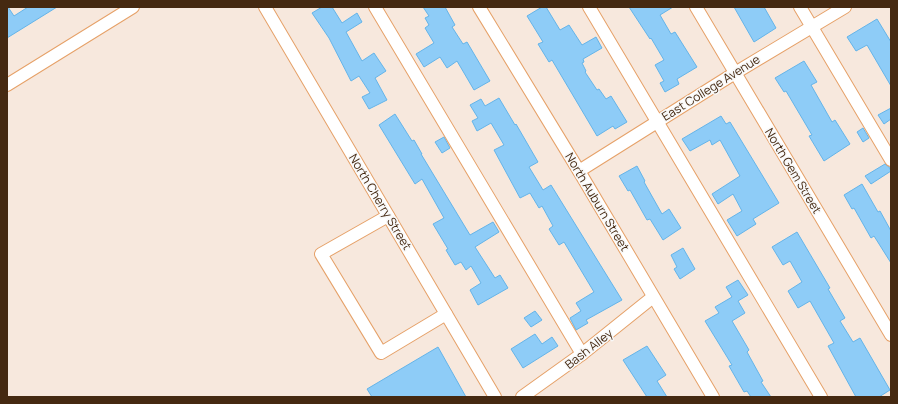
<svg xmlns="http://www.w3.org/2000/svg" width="898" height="404" viewBox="0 0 898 404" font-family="Manrope,sans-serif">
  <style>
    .building { fill: #8eccf7; stroke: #64b4e9 }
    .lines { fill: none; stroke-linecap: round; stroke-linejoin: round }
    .minor-casing { stroke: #e6a168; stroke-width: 14 }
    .minor { stroke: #fff; stroke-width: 12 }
    .labels { text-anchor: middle; stroke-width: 3; stroke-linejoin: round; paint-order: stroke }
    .street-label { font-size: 12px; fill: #452911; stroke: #f8f8f8 }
  </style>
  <rect width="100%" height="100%" fill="#f7e8dd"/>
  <g class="building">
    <path d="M7,7H8L14,16L28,7H57L7,38Z"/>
    <path d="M322,7H332L342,23L357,13L362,22L346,32L362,61L374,53L386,71L375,78L387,100L369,109L362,97L370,93L359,76L351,81L329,38L312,13Z"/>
    <path d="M423,7H445L455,25L452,27L463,44L467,42L490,81L474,90L457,61L447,68L440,57L424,67L416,54L434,43L425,28L429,25L425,18L429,16Z"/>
    <path d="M542,7H546L560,30L569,25L582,45L596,37L602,48L583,59L584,62L582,63L586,71L585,72L597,90L599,89L606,99L611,96L627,122L615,129L613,126L597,136L552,60L549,62L538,44L543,42L527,16Z"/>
    <path d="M629,7H673L660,15L671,34L675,32L697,67L677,79L679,84L665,92L660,83L664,81L655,65L664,60L651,38L650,39Z"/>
    <path d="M734,7H764L776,28L754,42Z"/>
    <path d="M877,19L891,42V86L867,45L856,51L847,37Z"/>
    <path d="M804,61L817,82L811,85L832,122L835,120L850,144L824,161L809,136L812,135L786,91L784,92L775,78Z"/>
    <path d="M499,98L515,125L516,124L538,162L529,167L543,190L551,185L622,300L586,320L588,323L576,330L570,318L581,311L576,303L594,292L564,242L559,245L549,229L553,226L542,206L539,208L530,193L520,198L494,150L504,145L491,123L477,131L472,121L478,118L470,105L481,99L485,106Z"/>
    <path d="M891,108V119L884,124L878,115Z"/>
    <path d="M395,114L412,141L414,140L422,154H421L470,235L493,222L499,232L475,247L495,278L500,275L508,288L478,305L470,290L481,283L471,266L466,270L461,262L455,265L446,250L448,249L433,224L444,218L422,179L415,184L379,125Z"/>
    <path d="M721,116L726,124L730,122L779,203L753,219L756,224L737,236L727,220L742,211L733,194L718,204L712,194L740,176L720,140L712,145L710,140L690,151L682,139Z"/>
    <path d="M863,128L869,138L863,142L857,132Z"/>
    <path d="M444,137L450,148L442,153L435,142Z"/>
    <path d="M885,164L889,167L891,171L871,184L865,176Z"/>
    <path d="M637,166L645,181L644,182L662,214L669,209L681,228L663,240L650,219L647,220L630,190L628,191L619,176Z"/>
    <path d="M862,184L878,212L880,211L891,231V263L874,236L871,238L854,208L852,209L844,195Z"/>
    <path d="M797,232L830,288L828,289L845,318L840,321L853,342L860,338L890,390L879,397H856L828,346L834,343L810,301L798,308L788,291L802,282L790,261L783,265L772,247Z"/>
    <path d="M683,248L695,269L680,279L674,269L677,267L671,255Z"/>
    <path d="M738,280L748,295L738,301L745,313L732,321L749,350L747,352L763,381L761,382L771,397H751L747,391L744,392L729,366L732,365L705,321L719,313L715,307L732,297L726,287Z"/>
    <path d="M535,311L542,320L531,327L524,318Z"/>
    <path d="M535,334L542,344L552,337L558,346L523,368L511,349Z"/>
    <path d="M647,346L666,375L657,381L667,397H647L623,360Z"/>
    <path d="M438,347L466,397H372L367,389Z"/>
  </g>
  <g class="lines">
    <defs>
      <g id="minor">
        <path d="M265,7L495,397"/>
        <path d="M375,7L582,354"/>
        <path d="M479,7L579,171L713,397"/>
        <path d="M589,7L821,397"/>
        <path d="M696,7L891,335"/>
        <path d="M800,7L891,160"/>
        <path d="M7,85L133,7"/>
        <path d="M579,171L735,73L845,7"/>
        <path d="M388,216L321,254L381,353L446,314"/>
        <path d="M522,397L582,354L653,297"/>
      </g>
    </defs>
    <use href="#minor" class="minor-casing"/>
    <use href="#minor" class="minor"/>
  </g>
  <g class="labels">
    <g class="street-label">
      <text transform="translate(711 88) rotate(-32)" y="4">East College Avenue</text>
      <text transform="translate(793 171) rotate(59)" y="4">North Gem Street</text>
      <text transform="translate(380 202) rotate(59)" y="4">North Cherry Street</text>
      <text transform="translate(597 202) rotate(59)" y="4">North Auburn Street</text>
      <text transform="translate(589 349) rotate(-38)" y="4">Bash Alley</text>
    </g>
  </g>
  <rect width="898" height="404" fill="none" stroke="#452911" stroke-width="16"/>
</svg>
